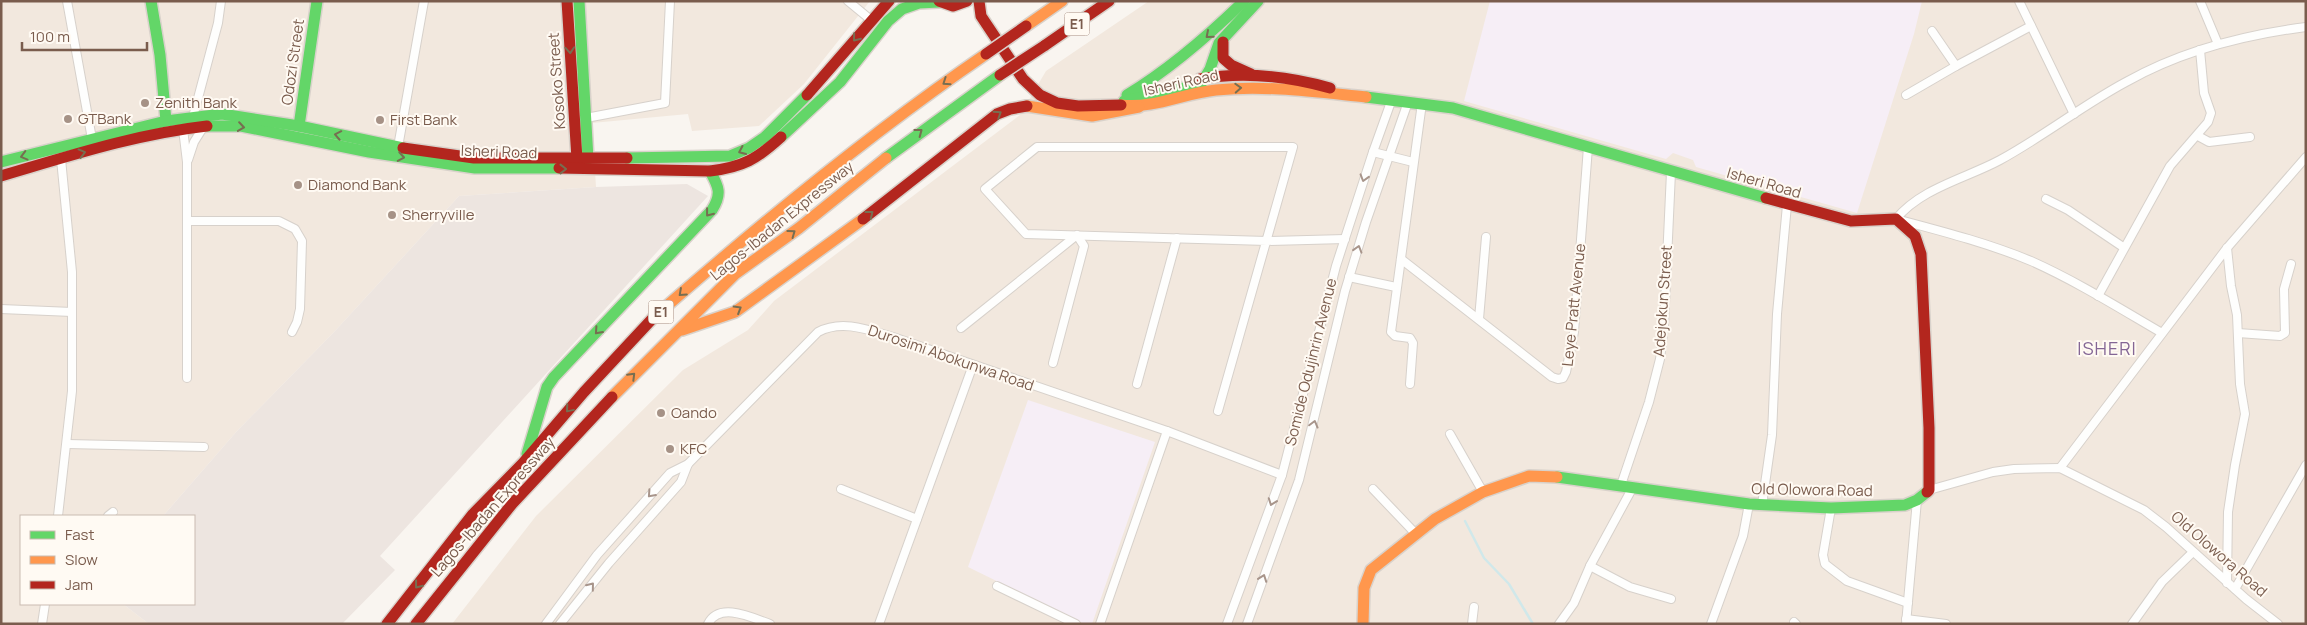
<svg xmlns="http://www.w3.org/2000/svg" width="2307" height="625" viewBox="0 0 2307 625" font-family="Manrope,sans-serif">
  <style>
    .residential { fill: #f2e8de }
    .industrial { fill: #ede5e0 }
    .education { fill: #f6eef6 }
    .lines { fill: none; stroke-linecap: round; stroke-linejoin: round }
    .stream { stroke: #d0e8ea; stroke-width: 2.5 }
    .street-casing { stroke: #d7d1cb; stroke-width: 10 }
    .fast-casing { stroke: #d9d2cb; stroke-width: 14 }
    .slow-casing { stroke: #d9d2cb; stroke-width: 14 }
    .jam-casing { stroke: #d9d2cb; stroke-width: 14 }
    .street { stroke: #fefefd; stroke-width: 8 }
    .fast { stroke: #63d668; stroke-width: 11 }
    .slow { stroke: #ff974d; stroke-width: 11 }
    .jam { stroke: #b3261e; stroke-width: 11 }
    .jam-bridge-casing { stroke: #dad1cc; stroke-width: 14; stroke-linecap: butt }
    .jam-bridge { stroke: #b3261e; stroke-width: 11 }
    .oneway { stroke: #776e51 }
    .oneway2 { stroke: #a8958b }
    .poi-dot { fill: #a69286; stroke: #fffaf3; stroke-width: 2 }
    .labels { text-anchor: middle; stroke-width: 4; stroke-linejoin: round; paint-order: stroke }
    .shield { fill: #fffaf3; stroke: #a28b7f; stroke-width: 1 }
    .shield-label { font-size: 14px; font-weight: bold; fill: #7a5c4d }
    .street-label { font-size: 15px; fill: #7a5c4d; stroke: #fffaf3 }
    .poi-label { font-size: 15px; fill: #7a5c4d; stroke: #fffaf3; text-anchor: start }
    .quarter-label { font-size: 18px; letter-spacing: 1px; fill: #846695; stroke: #fffaf3 }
  </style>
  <rect width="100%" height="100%" fill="#f9f5f0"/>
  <g class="residential">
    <path d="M1,1H870L804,84L759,126L692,131L688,114L592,123L596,187L459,196L335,331L237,431L163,516H21V604H123L149,624H1Z"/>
    <path d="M1149,1H2306V624H452L536,516L683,370L748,330L774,301L1020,115L1046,71Z"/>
  </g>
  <path class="industrial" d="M687,184L708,196L380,556L395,570L342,624H149L123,604H194V516H163L237,431L335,331L459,196L596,187Z"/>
  <g class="education">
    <path d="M1490,1H1922L1914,34L1857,213L1696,167L1693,160L1673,153L1666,159L1464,101Z"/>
    <path d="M1028,400L1155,442L1092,624H1084L968,567Z"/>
  </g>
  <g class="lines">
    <path class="stream" d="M1465,521L1484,558L1509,584L1533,624"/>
    <defs>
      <g id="street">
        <path d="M67,1L92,139"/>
        <path d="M848,1L871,20"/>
        <path d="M2019,1L2074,114"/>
        <path d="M2200,1L2218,44"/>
        <path d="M1932,31L1956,66"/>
        <path d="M1906,95L1956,66L2031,26"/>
        <path d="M193,117L218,23L221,1"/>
        <path d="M586,118L665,103L670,1"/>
        <path d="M183,129L187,162V378"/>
        <path d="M2198,136L2209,142L2250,137"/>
        <path d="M398,147L424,1"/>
        <path d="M1373,152L1413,162"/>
        <path d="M188,160L194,142L204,126"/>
        <path d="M2046,199L2068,210L2123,247"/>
        <path d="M187,221H279L295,229L302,241L300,309L297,322L292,332"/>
        <path d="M1401,259L1552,377L1558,379L1563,378L1566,372L1574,332L1588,147"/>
        <path d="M1349,277L1396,287"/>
        <path d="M2098,296L2170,166L2208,122L2211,113L2204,93L2200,50"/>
        <path d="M1,309L72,312"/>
        <path d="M1479,319L1486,237"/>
        <path d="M961,328L1077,235L1084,246L1053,363"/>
        <path d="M2162,333C2119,308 2076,281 2031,261C1988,243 1941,231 1896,219C1921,188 1967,178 2000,160C2044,136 2083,105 2126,82C2181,51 2243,35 2306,27"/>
        <path d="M2238,333L2280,336L2285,333L2284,289L2291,264"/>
        <path d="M1137,384L1177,238"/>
        <path d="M1410,384L1413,343L1410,338L1395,336L1391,332L1422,103"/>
        <path d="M1218,411L1293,147H1037L985,189L1026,234L1267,241L1345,239"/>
        <path d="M1450,434L1483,492"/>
        <path d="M67,444L204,447"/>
        <path d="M2060,468L2227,248L2306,157"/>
        <path d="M1621,485L1649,402L1660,359L1664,326L1671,172"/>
        <path d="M841,489L917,519"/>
        <path d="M1373,489L1415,533"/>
        <path d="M1929,490L1993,472L2014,469L2060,468L2144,510L2166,527L2246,599L2278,624"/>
        <path d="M1762,505L1772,435L1777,314L1787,205"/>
        <path d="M1831,508L1823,555L1825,564L1847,581L1908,603"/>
        <path d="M58,516L72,391V272L61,159"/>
        <path d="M108,516L113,512"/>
        <path d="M1590,566L1630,587L1671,599"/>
        <path d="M2227,583L2228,512L2235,465L2245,414L2240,384L2237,315L2231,286L2227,248"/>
        <path d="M997,586L1076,624"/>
        <path d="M2235,589L2306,465"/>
        <path d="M1906,619L1946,624"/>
        <path d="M1794,622L1796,624"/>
        <path d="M42,624L45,604"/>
        <path d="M546,624L597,555L670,473L688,464"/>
        <path d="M560,624L609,563L681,482L688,464L818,332C842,319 869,330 893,337L1167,431L1282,475"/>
        <path d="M708,624C719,601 753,618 770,624"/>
        <path d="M879,624L973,365"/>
        <path d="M1100,624L1167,431"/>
        <path d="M1227,624L1282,475L1336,266L1373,152L1392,99"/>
        <path d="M1247,624L1299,480L1345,291L1366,222L1408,102"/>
        <path d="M1472,624L1474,607"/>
        <path d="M1559,624L1574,603L1590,566L1633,487"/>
        <path d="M1711,624L1743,536L1749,504"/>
        <path d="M1906,624L1917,500"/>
        <path d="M2132,624L2162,582L2193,552"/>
      </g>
      <g id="fast">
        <path d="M151,1L160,55L166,121"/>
        <path d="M579,1L588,159"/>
        <path d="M1127,95C1170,69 1208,36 1244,1"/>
        <path d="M1366,97L1453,108L1766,198"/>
        <path d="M1124,101L1201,84L1210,69L1219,43L1258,1"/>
        <path d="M207,126H241L369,152L475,168H559"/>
        <path d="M299,126L317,1"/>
        <path d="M781,137L840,82L888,21L902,9L919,3L939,2"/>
        <path d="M627,158L730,156L749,148L765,137L807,95"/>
        <path d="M886,158L1000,75"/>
        <path d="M1,162L166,121L222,114L299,126L403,148"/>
        <path d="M527,454L547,387L554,377L712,210C722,194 719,187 710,171"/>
        <path d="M1557,477L1749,504L1831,508L1905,505L1917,500L1927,492"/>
      </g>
      <g id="slow">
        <path d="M1026,26L1062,1"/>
        <path d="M1121,105C1154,109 1184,93 1216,90C1266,85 1316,92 1366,97"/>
        <path d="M1027,106L1092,116L1139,107"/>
        <path d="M653,318C760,224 869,134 986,54"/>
        <path d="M682,330L735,312L863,219"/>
        <path d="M612,397L735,274L799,228L886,158"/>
        <path d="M1363,624L1364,588L1371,570L1435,519L1483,492L1529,476L1557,477"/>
      </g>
      <g id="jam">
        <path d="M567,1L577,159"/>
        <path d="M939,1L953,6L967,1"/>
        <path d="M979,1L981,16L1023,79L1040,95L1057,103L1078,106L1121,105"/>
        <path d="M1223,42V58L1231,65L1251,74"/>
        <path d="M1044,46L1109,1"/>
        <path d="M1200,79C1245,71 1287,76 1330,88"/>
        <path d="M807,95L889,1"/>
        <path d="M403,148L474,158H627"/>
        <path d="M559,168L710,171C743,167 757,159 781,137"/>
        <path d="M1,176C69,156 136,134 207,126"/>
        <path d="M1766,198L1851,221L1896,219L1915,236L1921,254L1929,428V490L1927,492"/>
        <path d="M863,219L997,114L1010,109L1027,106"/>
        <path d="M387,624L473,514L523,463L584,392L653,318"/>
        <path d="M416,624L512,504L612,397"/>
      </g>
    </defs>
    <use href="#street" class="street-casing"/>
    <use href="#fast" class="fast-casing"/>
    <use href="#slow" class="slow-casing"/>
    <use href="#jam" class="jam-casing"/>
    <use href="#street" class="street"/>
    <use href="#fast" class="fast"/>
    <use href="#slow" class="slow"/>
    <use href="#jam" class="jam"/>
    <defs>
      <g id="jam-bridge">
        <path d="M986,54L1026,26"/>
        <path d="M1000,75L1044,46"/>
      </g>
    </defs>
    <use href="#jam-bridge" class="jam-bridge-casing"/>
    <use href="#jam-bridge" class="jam-bridge"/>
  </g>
  <defs><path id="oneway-chevron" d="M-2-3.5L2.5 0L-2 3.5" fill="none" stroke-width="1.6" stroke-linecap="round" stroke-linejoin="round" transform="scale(1.25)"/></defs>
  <g class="oneway">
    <use href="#oneway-chevron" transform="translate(1209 35) rotate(139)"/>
    <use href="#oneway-chevron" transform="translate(856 38) rotate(129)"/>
    <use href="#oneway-chevron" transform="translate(570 50) rotate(86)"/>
    <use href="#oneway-chevron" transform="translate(946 82) rotate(146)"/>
    <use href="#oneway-chevron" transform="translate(1238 88) rotate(-3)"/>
    <use href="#oneway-chevron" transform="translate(998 114) rotate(-33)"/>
    <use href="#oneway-chevron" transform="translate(241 127) rotate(8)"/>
    <use href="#oneway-chevron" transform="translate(919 132) rotate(-37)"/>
    <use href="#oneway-chevron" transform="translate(338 135) rotate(-169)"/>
    <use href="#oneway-chevron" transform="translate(742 151) rotate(156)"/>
    <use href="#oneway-chevron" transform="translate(82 153) rotate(-15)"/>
    <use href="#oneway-chevron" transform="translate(24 156) rotate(165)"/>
    <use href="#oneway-chevron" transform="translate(401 157) rotate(10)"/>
    <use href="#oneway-chevron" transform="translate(563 169)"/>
    <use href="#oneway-chevron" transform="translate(709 213) rotate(128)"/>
    <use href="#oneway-chevron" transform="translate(870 214) rotate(-38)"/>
    <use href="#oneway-chevron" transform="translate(792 233) rotate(-36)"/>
    <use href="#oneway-chevron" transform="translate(682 293) rotate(138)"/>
    <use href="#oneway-chevron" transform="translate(738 309) rotate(-31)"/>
    <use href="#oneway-chevron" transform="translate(598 331) rotate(132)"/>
    <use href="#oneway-chevron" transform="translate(632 376) rotate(-45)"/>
    <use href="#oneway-chevron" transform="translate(569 409) rotate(130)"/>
    <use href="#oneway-chevron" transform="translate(418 585) rotate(128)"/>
  </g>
  <g class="oneway2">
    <use href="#oneway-chevron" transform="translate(1364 178) rotate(107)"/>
    <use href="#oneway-chevron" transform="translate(1358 249) rotate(-73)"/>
    <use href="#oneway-chevron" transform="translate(1314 424) rotate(-75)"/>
    <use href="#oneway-chevron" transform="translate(651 494) rotate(132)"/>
    <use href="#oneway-chevron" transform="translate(1272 502) rotate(110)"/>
    <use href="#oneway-chevron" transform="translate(1263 578) rotate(-70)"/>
    <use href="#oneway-chevron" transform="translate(591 586) rotate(-51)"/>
  </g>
  <g class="poi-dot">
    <circle cx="145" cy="103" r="5"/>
    <circle cx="68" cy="119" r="5"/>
    <circle cx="380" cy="120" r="5"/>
    <circle cx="298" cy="185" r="5"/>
    <circle cx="392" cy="215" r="5"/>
    <circle cx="661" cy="413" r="5"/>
    <circle cx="670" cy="449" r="5"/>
  </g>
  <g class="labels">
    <g class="shield">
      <rect x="1064.5" y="12.5" width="25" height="23" rx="4"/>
      <rect x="648.5" y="300.5" width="25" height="23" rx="4"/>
    </g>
    <g class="shield-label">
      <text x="1077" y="29">E1</text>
      <text x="661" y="317">E1</text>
    </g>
    <g class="street-label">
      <text transform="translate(293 62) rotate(-82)" y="5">Odozi Street</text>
      <text transform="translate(557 81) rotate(-94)" y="5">Kosoko Street</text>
      <text transform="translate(1181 83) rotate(-12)" y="5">Isheri Road</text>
      <text transform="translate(499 152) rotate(2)" y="5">Isheri Road</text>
      <text transform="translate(1764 183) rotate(16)" y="5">Isheri Road</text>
      <text transform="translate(782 221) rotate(-39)" y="5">Lagos-Ibadan Expressway</text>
      <text transform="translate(1663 301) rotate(-86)" y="5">Adejokun Street</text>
      <text transform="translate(1574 305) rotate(-84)" y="5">Leye Pratt Avenue</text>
      <text transform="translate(951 358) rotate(19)" y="5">Durosimi Abokunwa Road</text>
      <text transform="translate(1311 362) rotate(-76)" y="5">Somide Odujinrin Avenue</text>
      <text transform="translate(1812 490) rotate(1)" y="5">Old Olowora Road</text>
      <text transform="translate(493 507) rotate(-49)" y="5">Lagos-Ibadan Expressway</text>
      <text transform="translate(2219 554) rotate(41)" y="5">Old Olowora Road</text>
    </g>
    <g class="poi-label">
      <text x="155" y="108">Zenith Bank</text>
      <text x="78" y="124">GTBank</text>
      <text x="390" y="125">First Bank</text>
      <text x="308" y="190">Diamond Bank</text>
      <text x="402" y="220">Sherryville</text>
      <text x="671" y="418">Oando</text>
      <text x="680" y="454">KFC</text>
    </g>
    <g class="quarter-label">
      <text x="2107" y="355">ISHERI</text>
    </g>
  </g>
  <rect width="2307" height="625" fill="none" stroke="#7a5c4d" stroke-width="5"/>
  <rect x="20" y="515" width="175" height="90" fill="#fffaf3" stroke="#cabbb1"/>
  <rect x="30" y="531" width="25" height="8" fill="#63d668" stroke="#cabbb1"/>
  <text x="65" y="540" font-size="15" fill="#7a5c4d">Fast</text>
  <rect x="30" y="556" width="25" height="8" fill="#ff974d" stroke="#cabbb1"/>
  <text x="65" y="565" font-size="15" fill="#7a5c4d">Slow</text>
  <rect x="30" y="581" width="25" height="8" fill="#b3261e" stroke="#cabbb1"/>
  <text x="65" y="590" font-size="15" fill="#7a5c4d">Jam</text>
  <path d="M22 42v8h125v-8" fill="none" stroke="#7a5c4d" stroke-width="2.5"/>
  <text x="30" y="42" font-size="15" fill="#7a5c4d" stroke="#fffaf3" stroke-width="4" paint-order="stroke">100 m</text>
</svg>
